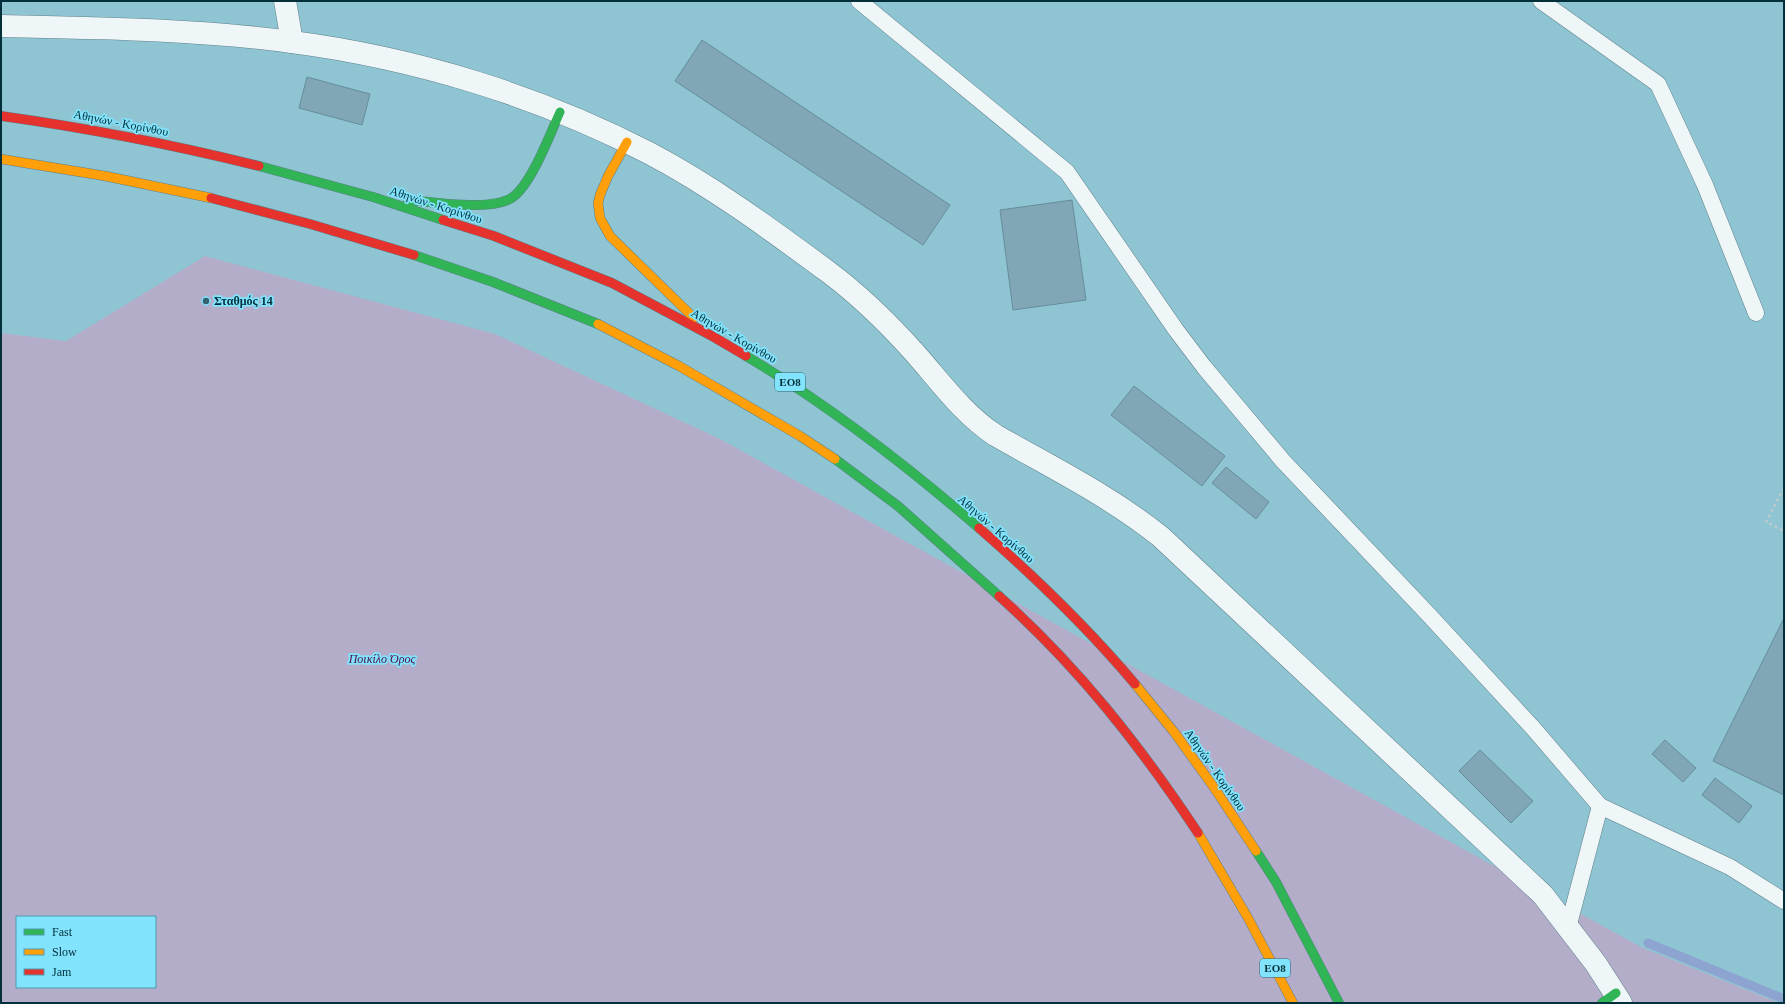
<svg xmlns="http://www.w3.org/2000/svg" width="1785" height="1004" viewBox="0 0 1785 1004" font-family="'Times New Roman',serif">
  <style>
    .green { fill: #b3adca; fill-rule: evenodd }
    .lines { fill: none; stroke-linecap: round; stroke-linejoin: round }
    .stream { stroke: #8da4d1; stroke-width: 9 }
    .building { fill: #81a7b6; stroke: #658d9b }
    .lane-casing { stroke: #5f818a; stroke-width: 17 }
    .street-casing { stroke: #5f818a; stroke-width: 23 }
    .fast-casing { stroke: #5f818a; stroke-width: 10 }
    .slow-casing { stroke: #5f818a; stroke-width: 10 }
    .jam-casing { stroke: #5f818a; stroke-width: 10 }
    .path { stroke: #bacbd0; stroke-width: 2.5; stroke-dasharray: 3 3; stroke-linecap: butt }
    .lane { stroke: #eef6f8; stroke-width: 16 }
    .street { stroke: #eef6f8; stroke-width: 22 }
    .fast { stroke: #30b455; stroke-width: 9 }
    .slow { stroke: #ff9f0a; stroke-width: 9 }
    .jam { stroke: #e5322d; stroke-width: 9 }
    .poi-dot { fill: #336470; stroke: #81e3fc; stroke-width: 1.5 }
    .labels { text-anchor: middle; stroke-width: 3.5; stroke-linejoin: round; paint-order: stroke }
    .shield { fill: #81e3fc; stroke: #286674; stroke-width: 1 }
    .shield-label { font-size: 11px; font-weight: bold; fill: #02303a }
    .street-label { font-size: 12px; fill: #02303a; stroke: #81e3fc }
    .poi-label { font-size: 12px; font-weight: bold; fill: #02303a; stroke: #81e3fc; text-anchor: start }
    .park-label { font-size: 12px; font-style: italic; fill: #510e45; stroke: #81e3fc }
  </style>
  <rect width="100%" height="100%" fill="#8fc5d3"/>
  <path class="green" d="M205,256L495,334L720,439L1641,947L1779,1003H1V333L66,341ZM17,917H155V987H17Z"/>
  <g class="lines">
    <path class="stream" d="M1648,943L1784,999"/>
  </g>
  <g class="building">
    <path d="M702,40L950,205L923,245L675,81Z"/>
    <path d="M307,77L370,94L362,125L299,108Z"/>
    <path d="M1072,200L1086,300L1013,310L1000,210Z"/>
    <path d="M1134,386L1225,456L1202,486L1111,415Z"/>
    <path d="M1226,467L1269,502L1256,519L1212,483Z"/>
    <path d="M1784,618V795L1713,761Z"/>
    <path d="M1665,740L1696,768L1683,782L1652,754Z"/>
    <path d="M1480,750L1533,801L1511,823L1459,771Z"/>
    <path d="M1715,778L1752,806L1739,823L1702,795Z"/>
  </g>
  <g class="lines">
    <defs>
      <g id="lane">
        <path d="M859,1L1067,172L1176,330L1204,367L1283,461L1429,615L1533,728L1600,806L1730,867L1784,901"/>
        <path d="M1541,1L1658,84L1705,185L1756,313"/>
        <path d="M1568,928L1600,806"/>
      </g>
      <g id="street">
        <path d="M285,1L292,42"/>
        <path d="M1,26C98,28 196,29 292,42C415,58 539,96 649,153C712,186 770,229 827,271C858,294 887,322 913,351C939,380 962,413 995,435C1051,467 1110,496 1161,537L1543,895L1596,964L1621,1003"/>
      </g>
      <g id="fast">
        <path d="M259,166L373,197L443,220"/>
        <path d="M408,200C433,202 493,212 513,197C532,183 550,134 560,112"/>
        <path d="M414,255L493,282L598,324"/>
        <path d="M746,356C829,405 906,465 979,528"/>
        <path d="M835,459L898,506L999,596"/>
        <path d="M1256,851L1276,882L1339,1003"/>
        <path d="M1602,1003L1616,993"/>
      </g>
      <g id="slow">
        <path d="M627,142L608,176L600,195L598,203L600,218L610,236L694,318"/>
        <path d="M1,159L105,176L211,198"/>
        <path d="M598,324L679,366L800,436L835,459"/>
        <path d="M1135,684L1174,732L1213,786L1256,851"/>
        <path d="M1198,833L1248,918L1293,1003"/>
      </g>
      <g id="jam">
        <path d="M1,116C88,128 174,145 259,166"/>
        <path d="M211,198L310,224L414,255"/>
        <path d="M443,220L494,236L612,283L712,336L746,356"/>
        <path d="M979,528C1034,576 1088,628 1135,684"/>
        <path d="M999,596C1078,667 1139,744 1198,833"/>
      </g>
    </defs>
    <use href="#lane" class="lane-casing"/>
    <use href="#street" class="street-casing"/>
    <use href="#fast" class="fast-casing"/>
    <use href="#slow" class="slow-casing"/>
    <use href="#jam" class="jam-casing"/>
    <path class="path" d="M1784,488L1766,522L1784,531"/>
    <use href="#lane" class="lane"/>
    <use href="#street" class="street"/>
    <use href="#fast" class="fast"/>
    <use href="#slow" class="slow"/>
    <use href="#jam" class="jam"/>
  </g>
  <circle class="poi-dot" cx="206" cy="301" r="4"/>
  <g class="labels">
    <g class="shield">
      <rect x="775" y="373" width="30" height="18" rx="3"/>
      <rect x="1260" y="959" width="30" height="18" rx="3"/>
    </g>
    <g class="shield-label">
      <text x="790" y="386">ΕΟ8</text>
      <text x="1275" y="972">ΕΟ8</text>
    </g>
    <g class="street-label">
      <text transform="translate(121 123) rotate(11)" y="4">Αθηνών - Κορίνθου</text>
      <text transform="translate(436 205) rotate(18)" y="4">Αθηνών - Κορίνθου</text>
      <text transform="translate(734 336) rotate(30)" y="4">Αθηνών - Κορίνθου</text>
      <text transform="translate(996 529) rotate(41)" y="4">Αθηνών - Κορίνθου</text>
      <text transform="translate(1215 770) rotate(55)" y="4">Αθηνών - Κορίνθου</text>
    </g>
    <g class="poi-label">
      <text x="214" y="305">Σταθμός 14</text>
    </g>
    <g class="park-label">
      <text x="382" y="663">Ποικίλο Όρος</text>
    </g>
  </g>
  <rect width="1785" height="1004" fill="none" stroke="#02303a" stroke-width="4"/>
  <rect x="16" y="916" width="140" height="72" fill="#81e3fc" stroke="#4e9bae"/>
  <rect x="24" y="929" width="20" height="6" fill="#30b455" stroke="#4e9bae"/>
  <text x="52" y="936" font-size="12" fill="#02303a">Fast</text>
  <rect x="24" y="949" width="20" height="6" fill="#ff9f0a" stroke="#4e9bae"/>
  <text x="52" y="956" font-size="12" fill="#02303a">Slow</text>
  <rect x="24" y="969" width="20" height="6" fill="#e5322d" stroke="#4e9bae"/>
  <text x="52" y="976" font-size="12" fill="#02303a">Jam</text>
</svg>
